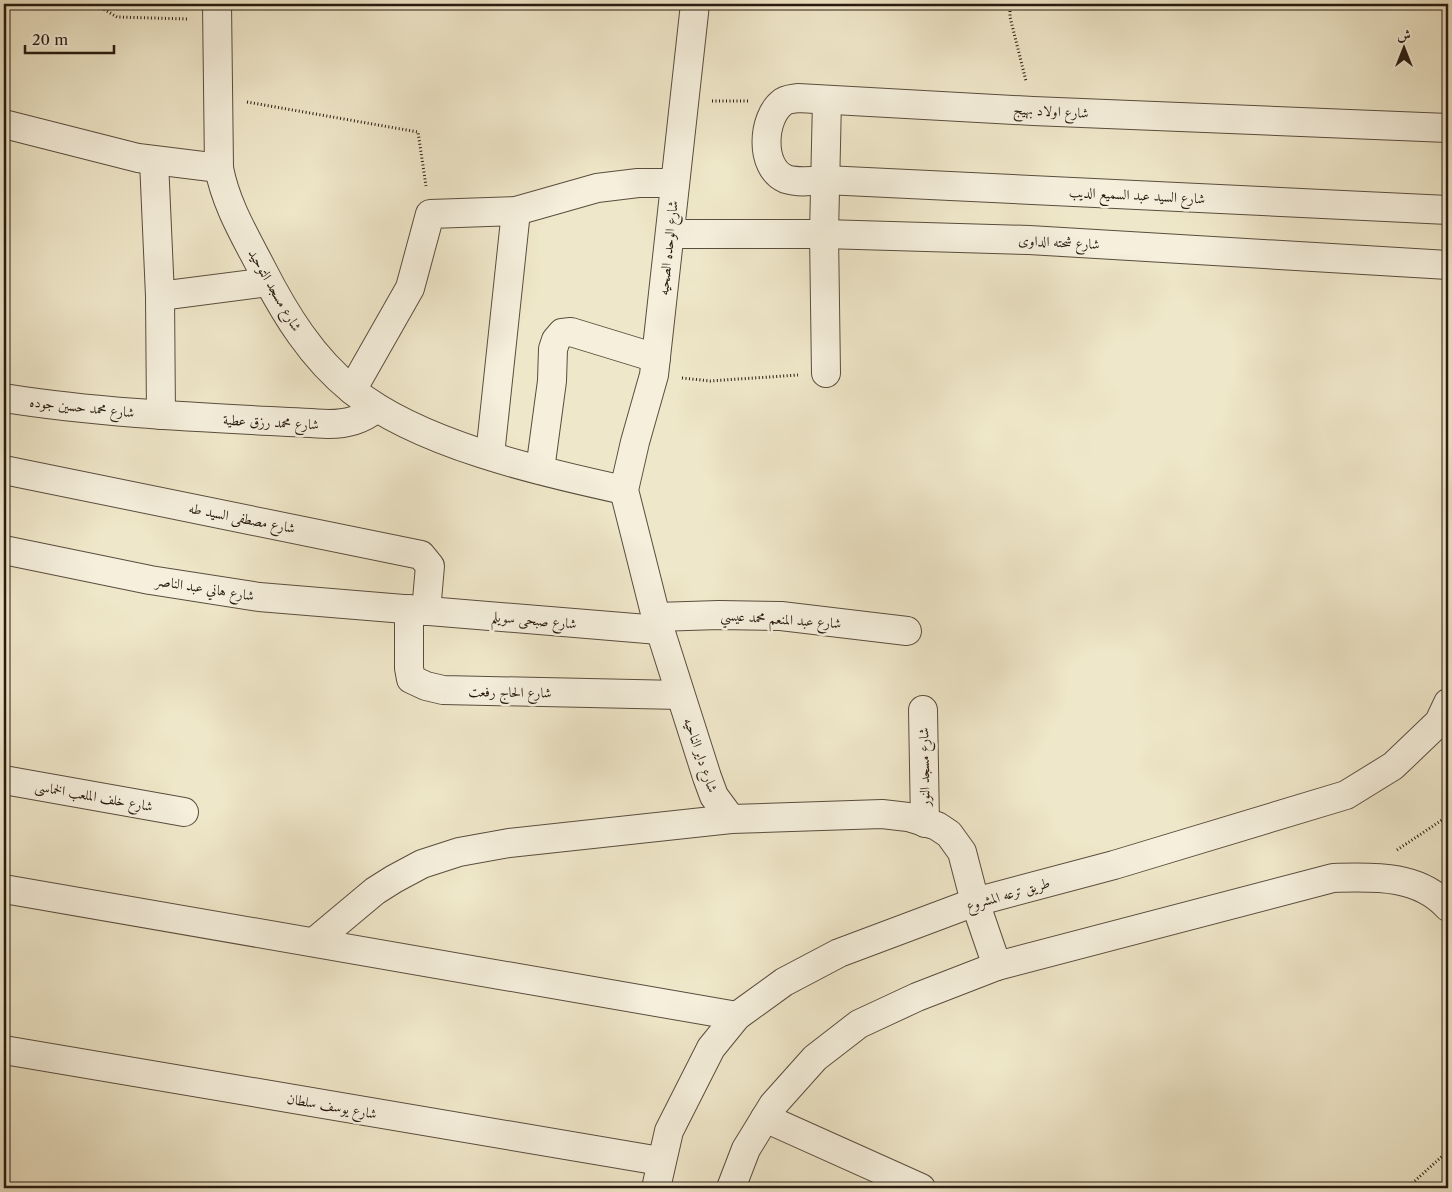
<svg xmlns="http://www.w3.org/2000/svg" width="1452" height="1192" viewBox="0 0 1452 1192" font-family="'Libre Caslon Text',Amiri,serif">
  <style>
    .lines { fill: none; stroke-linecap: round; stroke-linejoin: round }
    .street-casing { stroke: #5a4d3e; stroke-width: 30 }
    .path { stroke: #281a10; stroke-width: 3; stroke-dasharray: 1 2.5; stroke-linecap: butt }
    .street { stroke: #f5efdc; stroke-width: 28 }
    .labels { text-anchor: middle; stroke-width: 5; stroke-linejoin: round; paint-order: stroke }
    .street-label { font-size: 14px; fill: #281a10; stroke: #f5efdc }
  </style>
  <rect width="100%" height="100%" fill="#efe7c9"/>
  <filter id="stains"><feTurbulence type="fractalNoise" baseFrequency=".004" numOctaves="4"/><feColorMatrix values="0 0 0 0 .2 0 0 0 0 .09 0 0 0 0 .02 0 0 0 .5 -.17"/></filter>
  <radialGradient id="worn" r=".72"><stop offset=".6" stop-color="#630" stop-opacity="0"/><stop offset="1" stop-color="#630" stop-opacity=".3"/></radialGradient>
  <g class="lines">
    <defs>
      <g id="street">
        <path d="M217,4L219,168C226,205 245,236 262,269C285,314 312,358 352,390C418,444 541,472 624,490"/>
        <path d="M695,4L654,375L635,442L624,490L656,617L707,777L714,796L731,819"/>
        <path d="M4,124L138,158L219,168"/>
        <path d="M1448,128L1033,111L798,98C793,99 786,99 783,102C762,117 759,168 786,179C798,183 813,181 825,180L1448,210"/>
        <path d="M154,161L160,296L161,415"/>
        <path d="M670,234H824L1029,240L1448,265"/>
        <path d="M160,296L268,282"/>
        <path d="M826,373L824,234L827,100"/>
        <path d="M352,390L410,288L430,214L516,211L597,188L638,183H675"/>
        <path d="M4,398C111,415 220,418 328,424C348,424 361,420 377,408"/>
        <path d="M490,455L516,211"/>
        <path d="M4,470L421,555L430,566L426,611"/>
        <path d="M540,470L552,381L553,349L556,340L562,333L571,332L656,358"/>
        <path d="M4,550L150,580L259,597L659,630"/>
        <path d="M409,609V668L411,679L426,686L443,690L680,695"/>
        <path d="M656,617L719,615L781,616L907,631"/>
        <path d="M923,710L925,823"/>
        <path d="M4,780L184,812"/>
        <path d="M4,889L737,1016"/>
        <path d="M314,942L375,891L394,879L422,864L459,852L509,843L731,819L882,814L908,817L937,826L949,834L962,852L975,902L997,966"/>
        <path d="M4,1050L660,1161"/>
        <path d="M765,1118L921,1188"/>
        <path d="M656,1188L669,1131L711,1048L737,1016L784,982L839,953L975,902L1114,865L1346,795L1393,766L1439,722L1448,703"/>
        <path d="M731,1188L746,1149L773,1105L815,1058L859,1024L917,997L997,966L1333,878C1373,877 1418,874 1448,907"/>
      </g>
    </defs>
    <use href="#street" class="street-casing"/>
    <g class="path">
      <path d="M95,4L117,17L188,19"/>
      <path d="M1010,4V17L1026,81"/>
      <path d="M712,101H748"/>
      <path d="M247,102L418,132L426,186"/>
      <path d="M682,378L710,381L798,375"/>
      <path d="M1397,850L1448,816"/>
      <path d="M1407,1188L1448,1151"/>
    </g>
    <use href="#street" class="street"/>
  </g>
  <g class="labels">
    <g class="street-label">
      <text transform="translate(1051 111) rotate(3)" y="5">شارع اولاد بهيج</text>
      <text transform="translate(1137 195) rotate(3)" y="5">شارع السيد عبد السميع الديب</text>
      <text transform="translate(1059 242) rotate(3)" y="5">شارع شحته الداوى</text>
      <text transform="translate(668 248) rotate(-84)" y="5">شارع الوحده الصحيه</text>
      <text transform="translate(275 290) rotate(60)" y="5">شارع مسجد التوحيد</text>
      <text transform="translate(82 407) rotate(6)" y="5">شارع محمد حسين جوده</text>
      <text transform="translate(271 422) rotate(3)" y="5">شارع محمد رزق عطية</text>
      <text transform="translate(242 518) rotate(11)" y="5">شارع مصطفى السيد طه</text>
      <text transform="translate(205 588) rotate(9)" y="5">شارع هاني عبد الناصر</text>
      <text transform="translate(781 619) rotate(4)" y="5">شارع عبد المنعم محمد عيسي</text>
      <text transform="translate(534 620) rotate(5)" y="5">شارع صبحى سويلم</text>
      <text transform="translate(510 692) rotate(1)" y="5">شارع الحاج رفعت</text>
      <text transform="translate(701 755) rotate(71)" y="5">شارع داير الناحيه</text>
      <text transform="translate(924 767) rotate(-91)" y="5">شارع مسجد النور</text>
      <text transform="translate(94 796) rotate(10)" y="5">شارع خلف الملعب الخماسى</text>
      <text transform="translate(1008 894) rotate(-16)" y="5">طريق ترعه المشروع</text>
      <text transform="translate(332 1106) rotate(10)" y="5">شارع يوسف سلطان</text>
    </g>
  </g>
  <rect width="1452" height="1192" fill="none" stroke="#efe7c9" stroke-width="20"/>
  <rect x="5" y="5" width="1442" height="1182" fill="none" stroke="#281a10" stroke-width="2.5"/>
  <rect x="10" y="10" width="1432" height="1172" fill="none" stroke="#281a10"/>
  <g transform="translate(1404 48)" stroke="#f5efdc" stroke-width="4" paint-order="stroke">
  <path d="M0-4L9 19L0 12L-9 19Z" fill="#281a10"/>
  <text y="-8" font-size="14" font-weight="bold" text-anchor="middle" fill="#281a10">ش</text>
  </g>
  <path d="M25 45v8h89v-8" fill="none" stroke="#281a10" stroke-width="2.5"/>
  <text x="32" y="45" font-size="15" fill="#281a10" stroke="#f5efdc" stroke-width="4" paint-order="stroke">20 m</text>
  <rect width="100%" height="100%" filter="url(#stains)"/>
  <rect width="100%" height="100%" fill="url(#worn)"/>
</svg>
